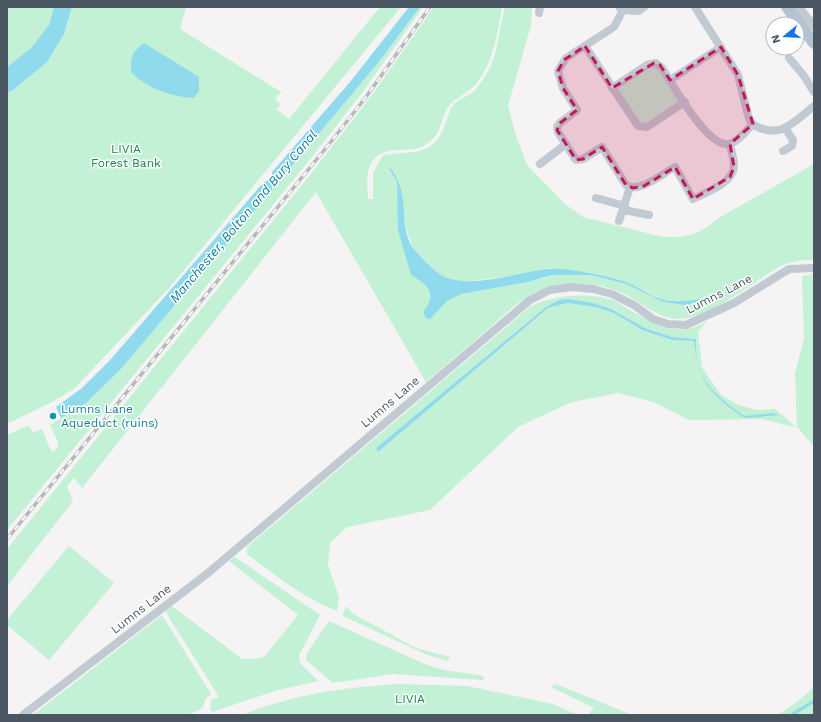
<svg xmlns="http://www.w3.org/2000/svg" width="821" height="722" viewBox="0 0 821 722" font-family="'Work Sans',sans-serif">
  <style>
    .green { fill: #c3f1d5; fill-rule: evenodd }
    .water { fill: #90daee }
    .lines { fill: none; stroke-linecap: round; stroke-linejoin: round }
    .street { stroke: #c1cad2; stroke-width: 8 }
    .primary { stroke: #b3c2d1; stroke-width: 12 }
    .rail-casing { stroke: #b5b8bd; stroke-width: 3.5 }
    .rail { stroke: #fff; stroke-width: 2; stroke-dasharray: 6; stroke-linecap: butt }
    .marked { fill: #c2185b; fill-opacity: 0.2; stroke: #c2185b; stroke-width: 3; stroke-dasharray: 8 5; stroke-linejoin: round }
    .culture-dot { fill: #0f9aa8; stroke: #fff; stroke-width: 1.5 }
    .labels { text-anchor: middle; stroke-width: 3; stroke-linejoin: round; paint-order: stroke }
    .park-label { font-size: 12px; fill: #17864f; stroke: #fff }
    .street-label { font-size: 12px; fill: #4a5661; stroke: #fff }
    .culture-label { font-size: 12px; fill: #0d838f; stroke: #fff; text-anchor: start }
    .water-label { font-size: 13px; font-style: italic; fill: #0c7c9b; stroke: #fff }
  </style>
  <rect width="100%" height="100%" fill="#f5f3f3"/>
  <g class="green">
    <path d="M7,7H54L49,25L31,48L7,67Z"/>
    <path d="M72,7H186L180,29L281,92L275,99L281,105L276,109L289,119L380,7H401L170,287L74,389L52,402L7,424V93L13,90L47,62L64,34Z"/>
    <path d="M420,7H423L362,93L308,162L7,530V435L29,425L33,433L42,429L49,447L53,452L58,447V442L50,425L86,403L121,369L271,190V186L281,179L378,63Z"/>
    <path d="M434,7H502C497,35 494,63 474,86C466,95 453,98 447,109C441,119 441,131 433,139C428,143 421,149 414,149C394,151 374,147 368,172C366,180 368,191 368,199H373V173L383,155C408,151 431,157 443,130C447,122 448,111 454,104C460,98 470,96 476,89C500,61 496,39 505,7H532L531,25L508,106L516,136L527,165L565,204L583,217L663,237C687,238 700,234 717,219L814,164V260C807,260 800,260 793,262C780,264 767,275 756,282C737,295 709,314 687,318C663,324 644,303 624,294C594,280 557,280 528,297C513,305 499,320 486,331C466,348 446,365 426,382L316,192L82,488L74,478L67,486L73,501L7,586V549L309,176L372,95ZM397,181L407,231L413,248L437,272L450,280L463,282L526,274L549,268L592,273L626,282L663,300L685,302L713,297L685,305L663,302L626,284L591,275H551L528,282L461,294L426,309C436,290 427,284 411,275L398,201Z"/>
    <path d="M655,64L683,102L641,125L614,88Z"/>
    <path d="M814,274V447L798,428L761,419L689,420L653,402L618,393L572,402L518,427L430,510L347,527L330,543L328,565L339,597L337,611C301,597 277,576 247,554V547L531,306C555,295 586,292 612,300C617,301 623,306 628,309C655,324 675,339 706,322L698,332L702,367L721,395L739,405L757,410L775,409L797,428L795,373L804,339L802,276ZM568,299L611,309L645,328L672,337L696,339L697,341L672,340L642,330L614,313L595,307L567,303L548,308L378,452L376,448L546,307Z"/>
    <path d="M69,546L114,583L49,660L7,625V620Z"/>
    <path d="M235,557L320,615L299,655L300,663L318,681L278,690L212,712L210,709L211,700L219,697L165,611L172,606L242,659H253L264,657L298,615L229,561Z"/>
    <path d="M346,606L352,613L416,648L450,657L448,661L425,654L343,616Z"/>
    <path d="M162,615L211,694L205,700L203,708L187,715H33Z"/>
    <path d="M329,621L427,665L444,670L484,676L483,680L393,674L333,683L306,660L307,653Z"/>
    <path d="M397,684L467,686L553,704L578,715H242C295,694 341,688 397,684Z"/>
    <path d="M556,684L632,715H588L594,708L551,687Z"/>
    <path d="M814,687V699L788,715H778L802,698Z"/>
    <path d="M814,703V715H795Z"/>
  </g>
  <g class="water">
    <path d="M54,7H72L64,34L47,62L13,90L7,93V67L31,48L49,25Z"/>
    <path d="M409,7H420L378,63L281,179L272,186V190L121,369L86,403L61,418L56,407L82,388L111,359L263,183L272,177V172L350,82Z"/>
    <path d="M144,43L199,77V91L194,98C171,97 147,88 131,72C131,56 131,53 144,43Z"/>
    <path d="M390,168C412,194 397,224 413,248C417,253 431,267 437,272C462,293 518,272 548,269C567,267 608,276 626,282C639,287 651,297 665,300C681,303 697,300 713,296V299L685,305L663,302L626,284L591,275H551L528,282L461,294L447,301L430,319L426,318L423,312C438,293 428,285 411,275L398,230L397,181L389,169Z"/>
    <path d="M568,299L593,303L611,309L645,328L672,337L696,339C694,378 714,395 744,416L773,413L779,415L747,418L743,417C710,394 699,383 694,341L672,340L642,330L614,313L595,307L567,303L548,308L378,452L376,448L546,307L559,300Z"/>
    <path d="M814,699V703L795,715H788Z"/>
  </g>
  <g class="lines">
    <g class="street">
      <path d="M695,7L738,75L749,119C755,130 775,134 786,127C796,122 805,113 814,106"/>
      <path d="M799,7L814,26"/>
      <path d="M620,8L623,10L639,11L644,7"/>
      <path d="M623,10L614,27L566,58L558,71L563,88L577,110L560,123L557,127L558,132L574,157L576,160L583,159L602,147L626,185C639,194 663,173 675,167L693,199C705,193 734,183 734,166C734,159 731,151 730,144"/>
      <path d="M539,13L540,7"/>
      <path d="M585,46L638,126L647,127L685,102"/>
      <path d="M789,58L804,76L814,92"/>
      <path d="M670,80L721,47"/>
      <path d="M612,88L647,65L656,63L662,68C673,84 707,148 729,144C738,142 747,130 753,124"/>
      <path d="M783,151L792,146L793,140L785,128"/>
      <path d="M540,164L566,144"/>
      <path d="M596,198L625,206"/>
      <path d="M624,210L649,215"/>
      <path d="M619,221L630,187"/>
      <path d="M23,715L208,573L530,300L550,290L572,287L593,289L612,294L634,305L653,319L668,324L686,325L734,303L789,269L814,268"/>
    </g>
    <path class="primary" d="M787,7L814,43"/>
    <defs>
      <path id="rail" d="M7,539L330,143L366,97L430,7"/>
    </defs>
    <use href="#rail" class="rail-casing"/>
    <use href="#rail" class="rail"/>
  </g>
  <path class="marked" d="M585,46L612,88L654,63L660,65L670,80L721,47L738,75L753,124L730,144L734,167L730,177L693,199L675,167L644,186L633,188L626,185L602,147L583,159L576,160L557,130L560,123L577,110L563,88L558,71L564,60Z"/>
  <circle class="culture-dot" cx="53" cy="416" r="4"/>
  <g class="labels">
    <g class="park-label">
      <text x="126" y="153">LIVIA<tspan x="126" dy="14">Forest Bank</tspan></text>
      <text x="410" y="703">LIVIA</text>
    </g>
    <g class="street-label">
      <text transform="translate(719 294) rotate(-27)" y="4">Lumns Lane</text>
      <text transform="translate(390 402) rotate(-40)" y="4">Lumns Lane</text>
      <text transform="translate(141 609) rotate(-38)" y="4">Lumns Lane</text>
    </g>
    <g class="culture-label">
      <text x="61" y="413">Lumns Lane<tspan x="61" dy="14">Aqueduct (ruins)</tspan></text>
    </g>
    <g class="water-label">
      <text transform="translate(243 216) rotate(-50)" y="5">Manchester, Bolton and Bury Canal</text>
    </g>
  </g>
  <rect width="821" height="722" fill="none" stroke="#4a5661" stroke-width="16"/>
  <g transform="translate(785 36) rotate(252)"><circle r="19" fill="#ffffff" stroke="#b7bbc0"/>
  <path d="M0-3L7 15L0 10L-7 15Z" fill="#1a73e8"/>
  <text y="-6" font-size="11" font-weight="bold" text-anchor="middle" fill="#4a5661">N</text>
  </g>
</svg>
